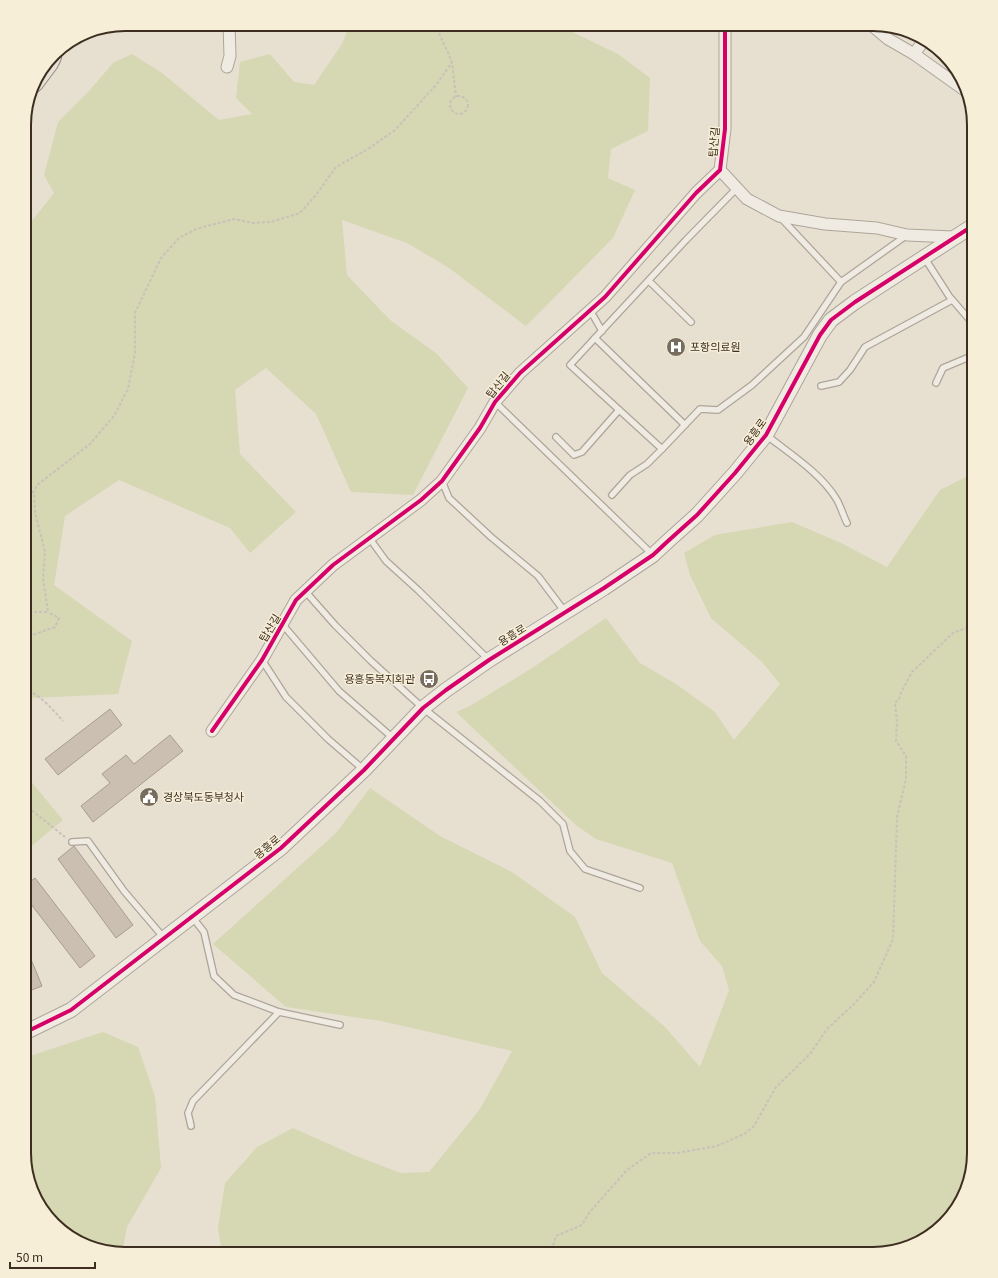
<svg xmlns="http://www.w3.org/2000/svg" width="998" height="1278" viewBox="0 0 998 1278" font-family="Georgia,'Noto Sans KR',serif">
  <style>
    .farmland { fill: #e6dfc2 }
    .green { fill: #d6d7b3 }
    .building { fill: #cbbfb2; stroke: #a89c90 }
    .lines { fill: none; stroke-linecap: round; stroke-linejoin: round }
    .service-casing { stroke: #ada599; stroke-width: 8 }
    .minor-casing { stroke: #ada599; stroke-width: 13 }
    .tertiary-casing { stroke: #ada599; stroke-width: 16 }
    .primary-casing { stroke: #928b80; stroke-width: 20 }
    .path { stroke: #c8c2b9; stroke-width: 2; stroke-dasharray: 3 2; stroke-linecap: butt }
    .service { stroke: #efebe3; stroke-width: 5.5 }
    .minor { stroke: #efebe3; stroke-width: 11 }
    .tertiary { stroke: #efebe3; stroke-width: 14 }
    .primary { stroke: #e6e1d4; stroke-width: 18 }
    .cycleway-casing { stroke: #f7eed8; stroke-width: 6 }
    .cycleway { stroke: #d6006c; stroke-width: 4 }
    .labels { text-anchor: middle; stroke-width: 3; stroke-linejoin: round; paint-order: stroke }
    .street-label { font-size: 11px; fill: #3d2e20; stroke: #f7eed8 }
    .poi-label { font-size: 11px; fill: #3d2e20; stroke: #f7eed8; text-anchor: start }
    .rim { fill: none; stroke: #3d2e20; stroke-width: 2 }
  </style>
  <rect width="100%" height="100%" fill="#e7e0d1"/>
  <path class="farmland" d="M24,692L34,698L24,731Z"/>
  <g class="green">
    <path d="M350,24H431L433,26L438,24H561L564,28L618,54L650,78L648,131L611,149L608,178L635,190L613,238L526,326L449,268L407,243L342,220L347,275L390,320L437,354L468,388L413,495L351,492L316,414L266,368L235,390L240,454L296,512L250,553L230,528L119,480L65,516L54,585L132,641L118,694L34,698L24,692V384L29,379L24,377V231L54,193L44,175L58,122L90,90L113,63L132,54L162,73L219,120L252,114L236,98L240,62L270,54L294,82L314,85L342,44Z"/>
    <path d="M974,473V1154L961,1203L929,1237L874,1254H222L218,1228L225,1183L257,1147L293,1128L356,1156L401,1173L429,1172L480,1109L512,1051L381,1021L286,1007L213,944L336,833L370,788L440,836L512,872L575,917L602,973L665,1027L700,1067L729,990L722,966L700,941L672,863L596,839L577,826L456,712L470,706L532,668L606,618L640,663L676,684L715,712L734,740L780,684L762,662L711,618L690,575L684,553L715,535L792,522L841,543L887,567L940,490Z"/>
    <path d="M24,773L63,820L24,852Z"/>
    <path d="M103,1032L138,1047L155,1096L161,1168L127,1227L122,1253L75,1241L41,1209L24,1153V1058Z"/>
  </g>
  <g class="building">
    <path d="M110,709L122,725L58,775L45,759Z"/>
    <path d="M170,735L183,751L93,822L81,806L110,783L102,774L126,755L134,764Z"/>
    <path d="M74,846L133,925L116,938L58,859Z"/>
    <path d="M35,878L95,956L80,968L24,895V886Z"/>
    <path d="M24,942L42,986L24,993Z"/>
  </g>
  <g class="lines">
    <defs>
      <g id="service">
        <path d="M737,188L686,240L570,365L662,449L700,409L718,410L752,385L804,337L841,282"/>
        <path d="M781,218L841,282L907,235"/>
        <path d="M924,257L949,296L974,325"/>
        <path d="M649,281L691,322"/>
        <path d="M590,310L602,331"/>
        <path d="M595,338L685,425"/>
        <path d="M936,383L943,368L974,355"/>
        <path d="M821,386L839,382L850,370L865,347L952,300"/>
        <path d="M495,402L653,555"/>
        <path d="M766,435C789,453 822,474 837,500C841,507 843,515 847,523"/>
        <path d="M556,437L574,455L582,452L619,410"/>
        <path d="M442,481L449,498L491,537L538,576L565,612"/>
        <path d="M612,495L630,475L647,464L662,449"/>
        <path d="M370,539L386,561L418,590L489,660"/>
        <path d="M305,591L335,625L371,661L423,708L540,801L563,824L570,851L585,869L640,888"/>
        <path d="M283,625L339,691L393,738"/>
        <path d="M262,660L286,697L328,739L364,770"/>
        <path d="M72,842L88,841L124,891L164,938"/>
        <path d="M193,918L204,932L214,976L234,995L279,1012L340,1025"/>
        <path d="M191,1126L188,1113L193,1101L279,1012"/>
      </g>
      <g id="minor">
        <path d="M870,24L888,39L914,54L963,89"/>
        <path d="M914,54L925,39"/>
        <path d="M227,67L230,56L229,24"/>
        <path d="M720,170L747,199L779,216L825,224L877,228L907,235L953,237"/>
        <path d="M212,731L262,660L296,600L333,565L421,500L442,481L480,428L495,402L520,373L605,297L696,193L720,170L725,129V24"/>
      </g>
      <path id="tertiary" d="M24,1033L71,1010L281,848L364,770L423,708L446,690L489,660L604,588L653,555L668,541L697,515L735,473L766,435L820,335L831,320L855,302L974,225"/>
      <path id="primary" d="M34,83L49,63L52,57"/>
    </defs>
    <use href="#service" class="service-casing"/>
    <use href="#minor" class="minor-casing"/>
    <use href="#tertiary" class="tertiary-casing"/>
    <use href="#primary" class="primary-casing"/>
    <g class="path">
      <path d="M435,24L452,62L456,97"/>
      <path d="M601,30L603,24"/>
      <circle cx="459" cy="105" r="9"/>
      <path d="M24,499L34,491L37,485L90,444L114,416L128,389L135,353V313L161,258L179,238L196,229L234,219L253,223L271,222L300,213L316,195L336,167L368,149L395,130L437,84L452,62"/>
      <path d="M24,612H48L43,578L45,551L35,513L34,491"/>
      <path d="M24,638L55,627L59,618L48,612"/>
      <path d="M24,689C40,694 52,709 63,721"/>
      <path d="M24,804L65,837"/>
      <path d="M530,1254L553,1246L556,1236L582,1225L589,1213L627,1170L651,1153H677L717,1146L744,1134L754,1126L776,1087L810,1054L827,1029L853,1005L874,982L893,939L897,817L906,779V756L896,741L897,722L895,702L899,700L900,695L912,672L953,633L974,625"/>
    </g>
    <use href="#service" class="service"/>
    <use href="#minor" class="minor"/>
    <use href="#tertiary" class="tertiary"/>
    <use href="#primary" class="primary"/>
    <defs>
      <g id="cycleway">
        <path d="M212,731L262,660L296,600L333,565L421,500L442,481L480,428L495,402L520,373L605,297L696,193L720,170L725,129V24"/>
        <path d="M24,1033L71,1010L281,848L364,770L423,708L446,690L489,660L604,588L653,555L668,541L697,515L735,473L766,435L820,335L831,320L855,302L974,225"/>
      </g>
    </defs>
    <use href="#cycleway" class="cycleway-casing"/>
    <use href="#cycleway" class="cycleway"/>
  </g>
  <defs>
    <symbol id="hospital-disc" viewBox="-11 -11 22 22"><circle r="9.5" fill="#786c5e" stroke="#f7eed8"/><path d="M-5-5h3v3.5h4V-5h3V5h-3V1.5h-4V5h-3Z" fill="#fff"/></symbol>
    <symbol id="bus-disc" viewBox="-11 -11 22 22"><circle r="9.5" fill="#786c5e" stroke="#f7eed8"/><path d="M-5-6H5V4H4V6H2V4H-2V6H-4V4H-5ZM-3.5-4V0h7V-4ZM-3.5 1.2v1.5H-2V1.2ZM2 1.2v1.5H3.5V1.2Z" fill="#fff"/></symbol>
    <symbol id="civic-disc" viewBox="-11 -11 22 22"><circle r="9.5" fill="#786c5e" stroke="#f7eed8"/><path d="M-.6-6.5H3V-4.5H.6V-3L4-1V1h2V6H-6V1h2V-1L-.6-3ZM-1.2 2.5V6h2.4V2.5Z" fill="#fff"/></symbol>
  </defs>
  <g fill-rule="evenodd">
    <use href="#hospital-disc" x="665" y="336" width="22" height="22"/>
    <use href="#bus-disc" x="418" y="668" width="22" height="22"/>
    <use href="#civic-disc" x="138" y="786" width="22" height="22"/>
  </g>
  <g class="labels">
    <g class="street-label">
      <text transform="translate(714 142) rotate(-85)" y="4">탑산길</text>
      <text transform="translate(498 385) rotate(-51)" y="4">탑산길</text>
      <text transform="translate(755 432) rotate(-55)" y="4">용흥로</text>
      <text transform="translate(270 628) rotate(-59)" y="4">탑산길</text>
      <text transform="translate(512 635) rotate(-32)" y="4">용흥로</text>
      <text transform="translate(267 847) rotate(-40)" y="4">용흥로</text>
    </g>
    <g class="poi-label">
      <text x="690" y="351">포항의료원</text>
      <text x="415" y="683" text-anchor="end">용흥동복지회관</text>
      <text x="163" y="801">경상북도동부청사</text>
    </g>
  </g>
  <path d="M0 0H998V1278H0ZM125 31H873A94 94 0 0 1 967 125V1153A94 94 0 0 1 873 1247H125A94 94 0 0 1 31 1153V125A94 94 0 0 1 125 31Z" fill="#f7eed8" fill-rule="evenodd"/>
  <path class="rim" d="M125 31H873A94 94 0 0 1 967 125V1153A94 94 0 0 1 873 1247H125A94 94 0 0 1 31 1153V125A94 94 0 0 1 125 31Z"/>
  <path d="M10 1262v6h85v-6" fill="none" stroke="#3d2e20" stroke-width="2"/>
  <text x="16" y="1262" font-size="12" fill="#3d2e20" stroke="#f7eed8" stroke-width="3" paint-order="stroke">50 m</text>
</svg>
